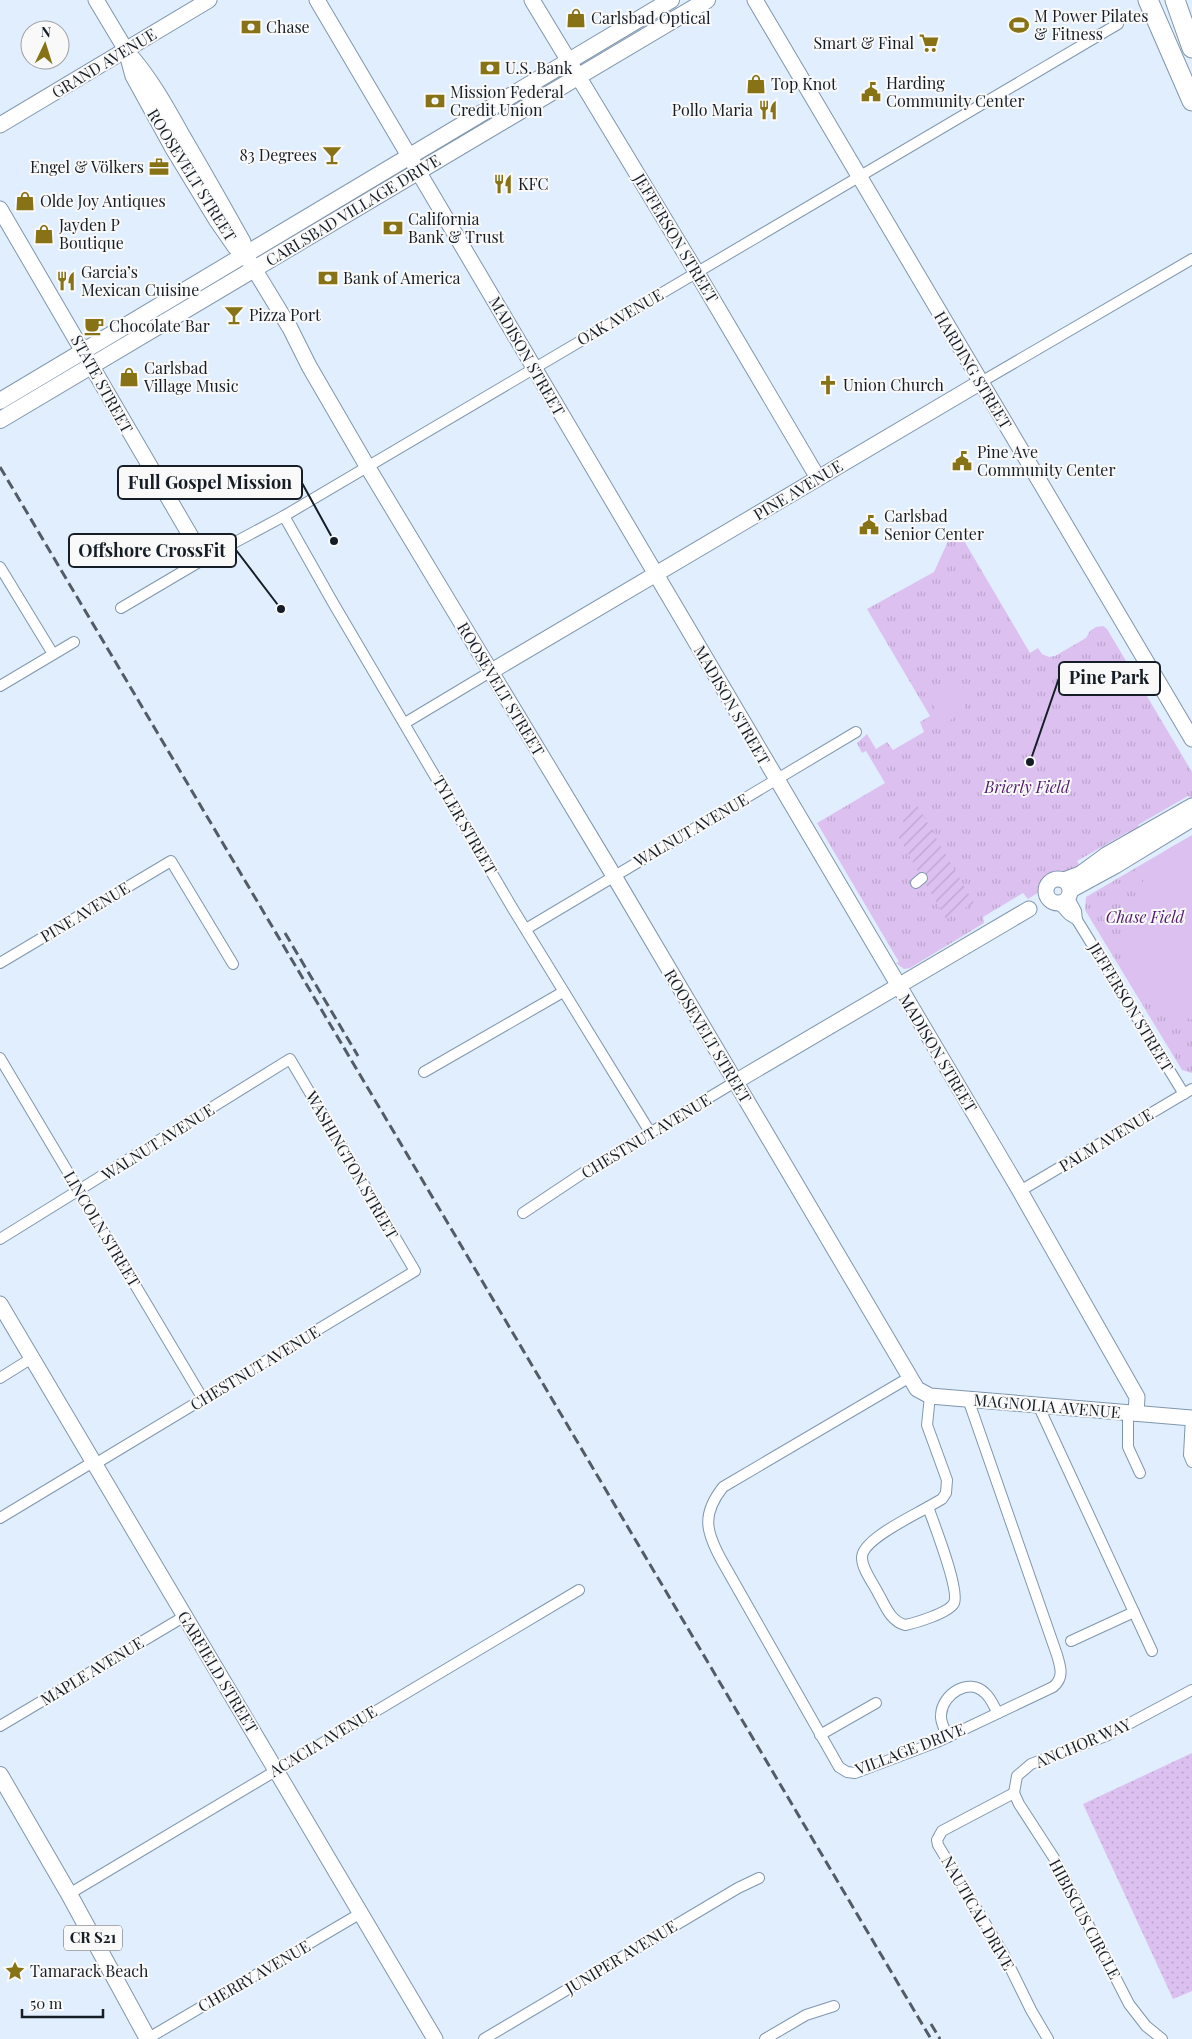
<svg xmlns="http://www.w3.org/2000/svg" width="1192" height="2039" viewBox="0 0 1192 2039" font-family="'Playfair Display',serif">
  <style>
    .grass { fill: url(#grass-dots) }
    .park { fill: url(#park-tufts) }
    .garden { fill: url(#garden-furrows) }
    .pitch { fill: #dcc1f0 }
    .lines { fill: none; stroke-linecap: round; stroke-linejoin: round }
    .street-casing { stroke: #8096ad; stroke-width: 12 }
    .secondary-casing { stroke: #8096ad; stroke-width: 17 }
    .primary-casing { stroke: #8096ad; stroke-width: 18 }
    .highway-casing { stroke: #8096ad; stroke-width: 21 }
    .street { stroke: #fff; stroke-width: 10 }
    .secondary { stroke: #fff; stroke-width: 15 }
    .primary { stroke: #fff; stroke-width: 16 }
    .highway { stroke: #fff; stroke-width: 19 }
    .rail { stroke: #525b66; stroke-width: 3; stroke-dasharray: 10 5; stroke-linecap: butt }
    .labels { text-anchor: middle; stroke-width: 4; stroke-linejoin: round; paint-order: stroke }
    .shield { fill: #f9f9f9; stroke: #595f65; stroke-width: 1 }
    .shield-label { font-size: 15px; font-weight: bold; fill: #151d26 }
    .poi-label { font-size: 16px; fill: #151d26; stroke: #f9f9f9; text-anchor: start }
    .street-label { font-size: 16px; fill: #151d26; stroke: #f9f9f9 }
    .park-label { font-size: 16px; font-style: italic; fill: #501b6c; stroke: #f9f9f9 }
    .leader { fill: none; stroke: #151d26; stroke-width: 2 }
    .callout-dot { fill: #151d26; stroke: #f9f9f9; stroke-width: 2 }
    .callout { fill: #f9f9f9; stroke: #151d26; stroke-width: 2 }
    .callout-label { font-size: 18px; text-anchor: middle; font-weight: bold; fill: #151d26 }
  </style>
  <defs>
    <pattern id="grass-dots" width="8" height="8" patternUnits="userSpaceOnUse" patternTransform="scale(1.25)"><rect width="8" height="8" fill="#dcc1f0"/><path d="M2 2h.1M6 6h.1" fill="none" stroke="#bca5ce" stroke-width="1.8" stroke-linecap="round"/></pattern>
    <pattern id="park-tufts" width="24" height="20" patternUnits="userSpaceOnUse" patternTransform="scale(1.25)"><rect width="24" height="20" fill="#dcc1f0"/><path d="M3 7l-1-3M5 7V3M7 7l1-3M15 17l-1-3M17 17v-4M19 17l1-3" fill="none" stroke="#bca5ce"/></pattern>
    <pattern id="garden-furrows" width="10" height="10" patternUnits="userSpaceOnUse" patternTransform="scale(1.25)"><rect width="10" height="10" fill="#dcc1f0"/><path d="M-1 1l2-2M0 10L10 0M9 11l2-2" fill="none" stroke="#bca5ce"/></pattern>
  </defs>
  <rect width="100%" height="100%" fill="#e0eefd"/>
  <path class="grass" d="M1192,1753V1991L1173,1999L1083,1804Z"/>
  <g class="park">
    <path d="M949,539H963L1030,653L1038,648L1042,654L1049,657L1055,656L1086,638L1090,631L1096,627L1103,626L1107,629L1192,772V799L1188,796L1138,825L1140,830L1132,835L1128,832L1077,861L1080,866L1071,874C1054,870 1043,873 1039,892L1028,899L1023,893L983,917L984,923L910,968L904,969L896,963L899,962L817,823L885,783L866,751L862,753L857,743L867,734L876,749L887,742L893,750L924,732L920,722L930,716L867,609L934,572Z"/>
    <path d="M1192,835V1073L1182,1070L1085,910L1086,897Z"/>
  </g>
  <path class="garden" d="M917,805L974,903L946,919L895,831L905,825L900,816Z"/>
  <g class="pitch">
    <path d="M948,690C960,692 966,699 965,711L944,724L931,702L943,692Z"/>
    <path d="M1192,836V924H1185V929L1192,930V1001L1189,1013L1192,1008V1020L1188,1018L1185,1026C1136,1000 1115,978 1122,919L1135,920C1136,896 1144,868 1164,852C1172,846 1183,841 1192,836Z"/>
  </g>
  <g class="lines">
    <defs>
      <g id="street">
        <path d="M981,382L1192,259"/>
        <path d="M284,516L332,601L513,909L650,1132"/>
        <path d="M0,567L53,654"/>
        <path d="M121,608L204,559L284,516L1118,24"/>
        <path d="M0,686L74,642"/>
        <path d="M405,723L490,672"/>
        <path d="M916,883L922,878"/>
        <path d="M1058,903L1069,915L1077,920L1076,911L1069,898"/>
        <path d="M1077,920L1184,1094"/>
        <path d="M526,929L856,732"/>
        <path d="M0,963L171,861L233,964"/>
        <path d="M0,1058L203,1399"/>
        <path d="M424,1072L563,992"/>
        <path d="M1020,1191L1192,1089"/>
        <path d="M523,1213L583,1173L735,1082"/>
        <path d="M0,1239L290,1059L415,1271L95,1464"/>
        <path d="M910,1377L723,1487C701,1515 706,1532 722,1561L839,1767L847,1772L855,1773L937,1742L1053,1687C1064,1678 1061,1668 1057,1655L968,1399"/>
        <path d="M0,1378L32,1358"/>
        <path d="M1038,1405L1152,1651"/>
        <path d="M1128,1412V1447L1140,1473"/>
        <path d="M1191,1417L1189,1455L1192,1462"/>
        <path d="M928,1507C934,1524 960,1590 954,1603C949,1613 915,1623 905,1625C890,1621 885,1605 878,1593C873,1583 862,1569 862,1558C861,1540 913,1516 928,1507Z"/>
        <path d="M928,1507L942,1499L946,1493L947,1480L927,1425L930,1396"/>
        <path d="M0,1518L93,1462"/>
        <path d="M1071,1641L1134,1612"/>
        <path d="M0,1726L185,1616"/>
        <path d="M820,1735L876,1703"/>
        <path d="M948,1737C945,1730 940,1722 941,1715C942,1694 969,1677 985,1693C991,1698 994,1707 998,1713"/>
        <path d="M1014,1793L942,1831L937,1840L938,1845L1003,1953L1031,2010L1048,2039"/>
        <path d="M1014,1793L1019,1804L1054,1858L1129,2004L1146,2026L1162,2039"/>
        <path d="M1014,1793L1017,1776L1031,1764L1106,1736L1192,1690"/>
        <path d="M69,1894L579,1590"/>
        <path d="M147,2039L361,1913"/>
        <path d="M484,2039L738,1888L759,1878"/>
        <path d="M765,2039L806,2015L834,2006"/>
      </g>
      <g id="secondary">
        <path d="M96,0L126,50L133,76L172,147L217,221L235,247L245,254L290,328L309,366L367,466L614,876L917,1389L930,1396L1192,1418"/>
        <path d="M317,0L1020,1191L1137,1397L1136,1413"/>
        <path d="M532,0L697,273L818,478"/>
        <path d="M755,0L1192,739"/>
        <path d="M130,55C151,79 167,108 182,135C203,171 223,206 243,242L244,248"/>
        <path d="M0,125L209,0"/>
        <path d="M0,209L204,559"/>
        <path d="M490,672L981,382"/>
        <circle cx="1058" cy="891" r="12"/>
        <path d="M1064,880L1080,874L1106,855L1192,806"/>
        <path d="M1071,890L1115,866L1192,819"/>
        <path d="M735,1082L1029,909"/>
        <path d="M0,1304L435,2039"/>
      </g>
      <g id="primary">
        <path d="M0,401L671,0"/>
        <path d="M0,420L707,0"/>
        <path d="M0,1775L69,1894L148,2039"/>
      </g>
      <g id="highway">
        <path d="M1148,0L1192,101"/>
        <path d="M1175,0L1192,48"/>
      </g>
    </defs>
    <use href="#street" class="street-casing"/>
    <use href="#secondary" class="secondary-casing"/>
    <use href="#primary" class="primary-casing"/>
    <use href="#highway" class="highway-casing"/>
    <use href="#street" class="street"/>
    <use href="#secondary" class="secondary"/>
    <use href="#primary" class="primary"/>
    <use href="#highway" class="highway"/>
    <g class="rail">
      <path d="M0,467L931,2039"/>
      <path d="M285,933L358,1056"/>
      <path d="M931,2024L940,2039"/>
    </g>
  </g>
  <defs>
    <symbol id="shop-bare" viewBox="-9 -9 18 18"><path d="M-5-2.5h2.3a2.7 3.5 0 0 1 5.4 0H5L5.5 6h-11ZM-1.5-2.5h3a1.5 2.3 0 0 0-3 0Z" fill="#877316" stroke="#f9f9f9" stroke-width="2.5" paint-order="stroke"/></symbol>
    <symbol id="stadium-bare" viewBox="-9 -9 18 18"><path d="M0-5a6.5 5 0 1 0 0 10a6.5 5 0 1 0 0-10ZM-3.5-1.8h7v3.6h-7Z" fill="#877316" stroke="#f9f9f9" stroke-width="2.5" paint-order="stroke"/></symbol>
    <symbol id="bank-bare" viewBox="-9 -9 18 18"><path d="M-6-4H6V4H-6ZM0-2.3a2.3 2.3 0 1 0 0 4.6a2.3 2.3 0 1 0 0-4.6Z" fill="#877316" stroke="#f9f9f9" stroke-width="2.5" paint-order="stroke"/></symbol>
    <symbol id="supermarket-bare" viewBox="-9 -9 18 18"><path d="M-6-5.5h2.5l.6 2H6L4.5 2H-2.5L-4.4-4H-6ZM-1.5 3.2a1.3 1.3 0 1 0 .1 0ZM3 3.2a1.3 1.3 0 1 0 .1 0Z" fill="#877316" stroke="#f9f9f9" stroke-width="2.5" paint-order="stroke"/></symbol>
    <symbol id="civic-bare" viewBox="-9 -9 18 18"><path d="M-.6-6.5H3V-4.5H.6V-3L4-1V1h2V6H-6V1h2V-1L-.6-3ZM-1.2 2.5V6h2.4V2.5Z" fill="#877316" stroke="#f9f9f9" stroke-width="2.5" paint-order="stroke"/></symbol>
    <symbol id="restaurant-bare" viewBox="-9 -9 18 18"><path d="M-5-6h1v4h1v-4h1v4h1v-4h1v5L-1.5 .5V6h-2V.5L-5-1ZM5-6V6H3V1.5H1.5Q1.5-4 5-6Z" fill="#877316" stroke="#f9f9f9" stroke-width="2.5" paint-order="stroke"/></symbol>
    <symbol id="bar-bare" viewBox="-9 -9 18 18"><path d="M-6-5H6L.8 .8V4.5H3.5V6h-7V4.5H-.8V.8Z" fill="#877316" stroke="#f9f9f9" stroke-width="2.5" paint-order="stroke"/></symbol>
    <symbol id="office-bare" viewBox="-9 -9 18 18"><path d="M-6-3h4V-5.5h4V-3h4V5H-6ZM-1-4.5V-3h2v-1.5ZM-6 0V1H6V0Z" fill="#877316" stroke="#f9f9f9" stroke-width="2.5" paint-order="stroke"/></symbol>
    <symbol id="cafe-bare" viewBox="-9 -9 18 18"><path d="M-5.5-4.5H6V0H3Q3 3.5 0 3.5H-2.5Q-5.5 3.5-5.5 0ZM3-3.2v2h1.7v-2ZM-6 4.5H4V6H-6Z" fill="#877316" stroke="#f9f9f9" stroke-width="2.5" paint-order="stroke"/></symbol>
    <symbol id="church-bare" viewBox="-9 -9 18 18"><path d="M-1.2-6h2.4v3.5h3.3v2.4h-3.3V6h-2.4V-.1h-3.3v-2.4h3.3Z" fill="#877316" stroke="#f9f9f9" stroke-width="2.5" paint-order="stroke"/></symbol>
    <symbol id="sight-bare" viewBox="-9 -9 18 18"><path d="M0-6L1.8-2.2L6-1.7L2.9 1.2L3.7 5.4L0 3.3L-3.7 5.4L-2.9 1.2L-6-1.7L-1.8-2.2Z" fill="#877316" stroke="#f9f9f9" stroke-width="2.5" paint-order="stroke"/></symbol>
  </defs>
  <g fill-rule="evenodd">
    <use href="#shop-bare" x="562" y="4" width="28" height="28"/>
    <use href="#stadium-bare" x="1005" y="11" width="28" height="28"/>
    <use href="#bank-bare" x="237" y="13" width="28" height="28"/>
    <use href="#supermarket-bare" x="915" y="29" width="28" height="28"/>
    <use href="#bank-bare" x="476" y="54" width="28" height="28"/>
    <use href="#shop-bare" x="742" y="70" width="28" height="28"/>
    <use href="#civic-bare" x="857" y="78" width="28" height="28"/>
    <use href="#bank-bare" x="421" y="87" width="28" height="28"/>
    <use href="#restaurant-bare" x="754" y="96" width="28" height="28"/>
    <use href="#bar-bare" x="318" y="141" width="28" height="28"/>
    <use href="#office-bare" x="145" y="153" width="28" height="28"/>
    <use href="#restaurant-bare" x="489" y="170" width="28" height="28"/>
    <use href="#shop-bare" x="11" y="187" width="28" height="28"/>
    <use href="#bank-bare" x="379" y="214" width="28" height="28"/>
    <use href="#shop-bare" x="30" y="220" width="28" height="28"/>
    <use href="#bank-bare" x="314" y="264" width="28" height="28"/>
    <use href="#restaurant-bare" x="52" y="267" width="28" height="28"/>
    <use href="#bar-bare" x="220" y="301" width="28" height="28"/>
    <use href="#cafe-bare" x="80" y="312" width="28" height="28"/>
    <use href="#shop-bare" x="115" y="363" width="28" height="28"/>
    <use href="#church-bare" x="814" y="371" width="28" height="28"/>
    <use href="#civic-bare" x="948" y="447" width="28" height="28"/>
    <use href="#civic-bare" x="855" y="511" width="28" height="28"/>
    <use href="#sight-bare" x="1" y="1957" width="28" height="28"/>
  </g>
  <g class="labels">
    <rect class="shield" x="64" y="1925.5" width="58" height="25" rx="4"/>
    <g class="shield-label">
      <text x="93" y="1943">CR S21</text>
    </g>
    <g class="poi-label">
      <text x="1034" y="22">M Power Pilates<tspan x="1034" dy="18">&amp; Fitness</tspan></text>
      <text x="591" y="24">Carlsbad Optical</text>
      <text x="266" y="33">Chase</text>
      <text x="914" y="49" text-anchor="end">Smart &amp; Final</text>
      <text x="505" y="74">U.S. Bank</text>
      <text x="886" y="89">Harding<tspan x="886" dy="18">Community Center</tspan></text>
      <text x="771" y="90">Top Knot</text>
      <text x="450" y="98">Mission Federal<tspan x="450" dy="18">Credit Union</tspan></text>
      <text x="753" y="116" text-anchor="end">Pollo Maria</text>
      <text x="317" y="161" text-anchor="end">83 Degrees</text>
      <text x="144" y="173" text-anchor="end">Engel &amp; Völkers</text>
      <text x="518" y="190">KFC</text>
      <text x="40" y="207">Olde Joy Antiques</text>
      <text x="408" y="225">California<tspan x="408" dy="18">Bank &amp; Trust</tspan></text>
      <text x="59" y="231">Jayden P<tspan x="59" dy="18">Boutique</tspan></text>
      <text x="81" y="278">Garcia’s<tspan x="81" dy="18">Mexican Cuisine</tspan></text>
      <text x="343" y="284">Bank of America</text>
      <text x="249" y="321">Pizza Port</text>
      <text x="109" y="332">Chocolate Bar</text>
      <text x="144" y="374">Carlsbad<tspan x="144" dy="18">Village Music</tspan></text>
      <text x="843" y="391">Union Church</text>
      <text x="977" y="458">Pine Ave<tspan x="977" dy="18">Community Center</tspan></text>
      <text x="884" y="522">Carlsbad<tspan x="884" dy="18">Senior Center</tspan></text>
      <text x="30" y="1977">Tamarack Beach</text>
    </g>
    <g class="street-label">
      <text transform="translate(104 63) rotate(-31)" y="6">GRAND AVENUE</text>
      <text transform="translate(192 175) rotate(58)" y="6">ROOSEVELT STREET</text>
      <text transform="translate(353 210) rotate(-31)" y="6">CARLSBAD VILLAGE DRIVE</text>
      <text transform="translate(676 238) rotate(59)" y="6">JEFFERSON STREET</text>
      <text transform="translate(620 317) rotate(-30)" y="6">OAK AVENUE</text>
      <text transform="translate(527 356) rotate(60)" y="6">MADISON STREET</text>
      <text transform="translate(973 370) rotate(59)" y="6">HARDING STREET</text>
      <text transform="translate(102 384) rotate(61)" y="6">STATE STREET</text>
      <text transform="translate(798 490) rotate(-31)" y="6">PINE AVENUE</text>
      <text transform="translate(501 689) rotate(59)" y="6">ROOSEVELT STREET</text>
      <text transform="translate(732 705) rotate(60)" y="6">MADISON STREET</text>
      <text transform="translate(465 825) rotate(60)" y="6">TYLER STREET</text>
      <text transform="translate(691 830) rotate(-30)" y="6">WALNUT AVENUE</text>
      <text transform="translate(85 912) rotate(-31)" y="6">PINE AVENUE</text>
      <text transform="translate(1131 1007) rotate(59)" y="6">JEFFERSON STREET</text>
      <text transform="translate(708 1036) rotate(59)" y="6">ROOSEVELT STREET</text>
      <text transform="translate(938 1053) rotate(59)" y="6">MADISON STREET</text>
      <text transform="translate(646 1136) rotate(-31)" y="6">CHESTNUT AVENUE</text>
      <text transform="translate(1106 1140) rotate(-31)" y="6">PALM AVENUE</text>
      <text transform="translate(158 1142) rotate(-32)" y="6">WALNUT AVENUE</text>
      <text transform="translate(352 1165) rotate(60)" y="6">WASHINGTON STREET</text>
      <text transform="translate(102 1229) rotate(59)" y="6">LINCOLN STREET</text>
      <text transform="translate(255 1368) rotate(-31)" y="6">CHESTNUT AVENUE</text>
      <text transform="translate(1047 1406) rotate(5)" y="6">MAGNOLIA AVENUE</text>
      <text transform="translate(92 1671) rotate(-31)" y="6">MAPLE AVENUE</text>
      <text transform="translate(218 1672) rotate(59)" y="6">GARFIELD STREET</text>
      <text transform="translate(323 1741) rotate(-31)" y="6">ACACIA AVENUE</text>
      <text transform="translate(1083 1743) rotate(-23)" y="6">ANCHOR WAY</text>
      <text transform="translate(910 1749) rotate(-21)" y="6">VILLAGE DRIVE</text>
      <text transform="translate(978 1913) rotate(60)" y="6">NAUTICAL DRIVE</text>
      <text transform="translate(1085 1919) rotate(62)" y="6">HIBISCUS CIRCLE</text>
      <text transform="translate(621 1957) rotate(-31)" y="6">JUNIPER AVENUE</text>
      <text transform="translate(254 1976) rotate(-30)" y="6">CHERRY AVENUE</text>
    </g>
    <g class="park-label">
      <text x="1027" y="793">Brierly Field</text>
      <text x="1145" y="923">Chase Field</text>
    </g>
  </g>
  <path class="leader" d="M334 541L302 483M281 609L236 550M1030 762L1059 678"/>
  <g class="callout-dot">
    <circle cx="334" cy="541" r="5"/>
    <circle cx="281" cy="609" r="5"/>
    <circle cx="1030" cy="762" r="5"/>
  </g>
  <g class="callout">
    <rect x="118" y="466" width="184" height="33" rx="5"/>
    <rect x="69" y="534" width="167" height="33" rx="5"/>
    <rect x="1059" y="662" width="101" height="33" rx="5"/>
  </g>
  <g class="callout-label">
    <text x="210" y="489">Full Gospel Mission</text>
    <text x="152" y="557">Offshore CrossFit</text>
    <text x="1109" y="684">Pine Park</text>
  </g>
  <g transform="translate(45 45) rotate(4)"><circle r="24" fill="#f9f9f9" stroke="#9ea1a5"/>
  <path d="M0-4L9 19L0 12L-9 19Z" fill="#877316"/>
  <text y="-8" font-size="14" font-weight="bold" text-anchor="middle" fill="#151d26">N</text>
  </g>
  <path d="M22 2009v8h81v-8" fill="none" stroke="#151d26" stroke-width="2.5"/>
  <text x="30" y="2009" font-size="15" fill="#151d26" stroke="#f9f9f9" stroke-width="4" paint-order="stroke">50 m</text>
</svg>
